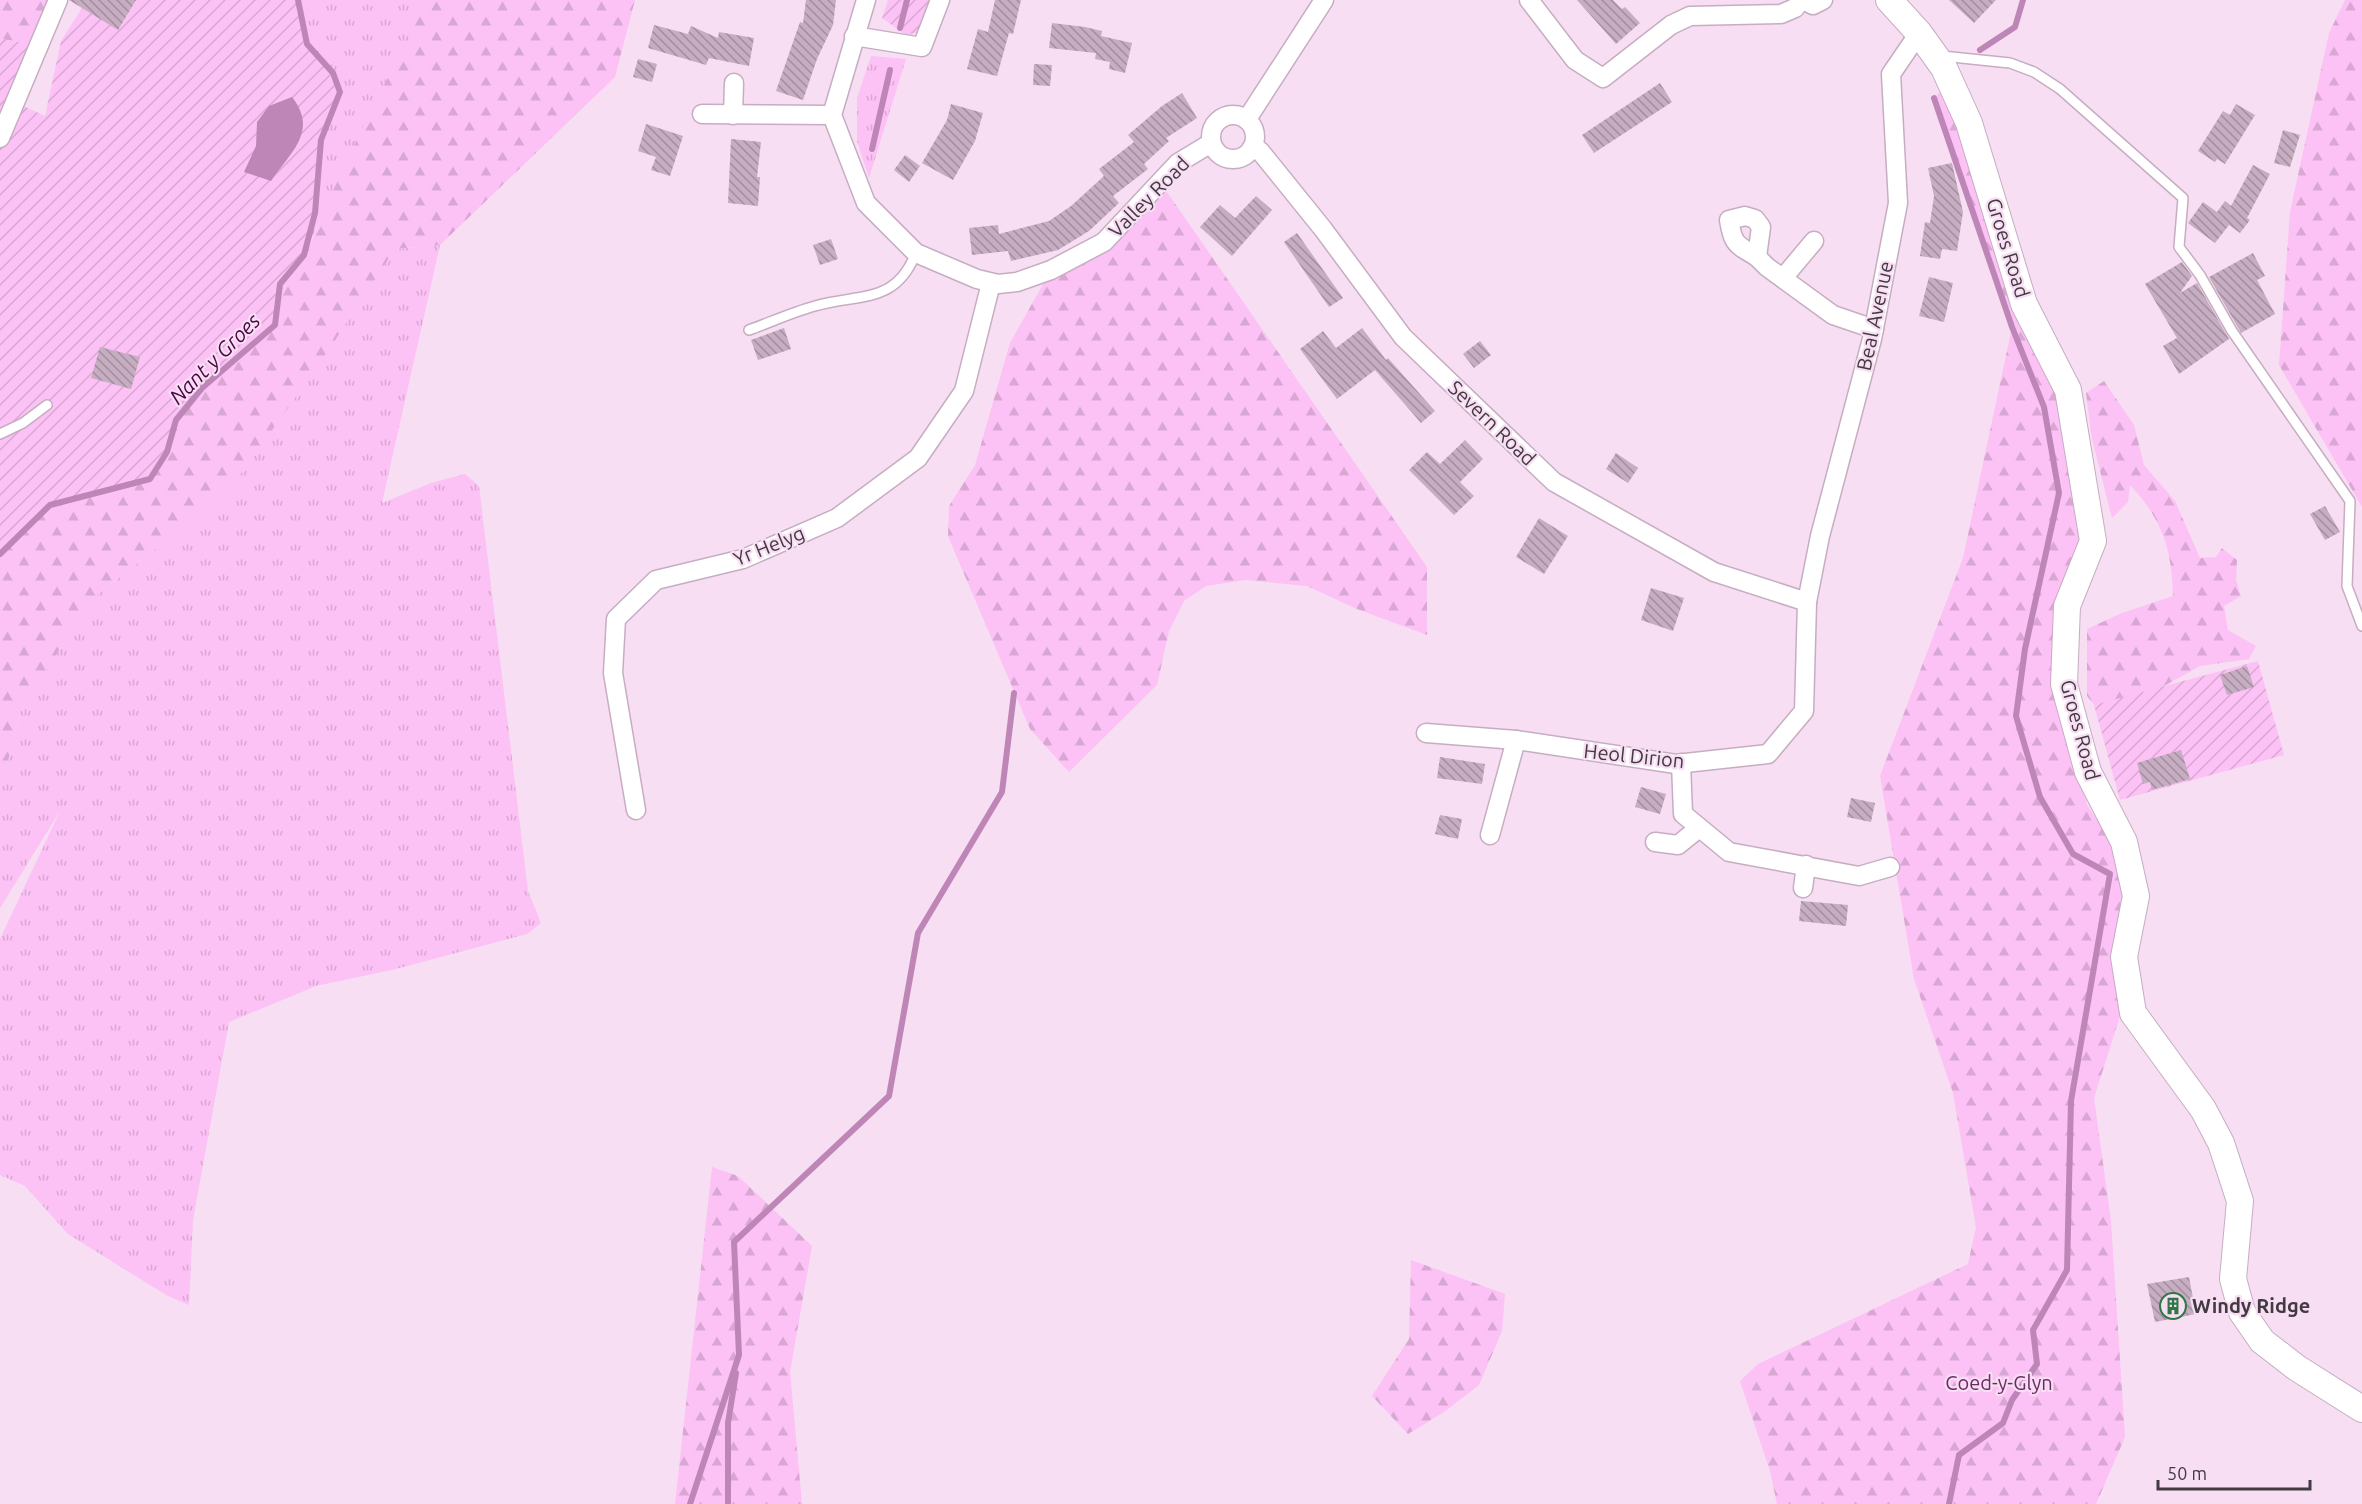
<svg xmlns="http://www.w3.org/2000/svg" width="2362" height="1504" viewBox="0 0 2362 1504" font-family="Ubuntu,sans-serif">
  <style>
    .grass { fill: url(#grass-tufts) }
    .forest { fill: url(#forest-firs) }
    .garden { fill: url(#garden-furrows) }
    .water { fill: #be86b7 }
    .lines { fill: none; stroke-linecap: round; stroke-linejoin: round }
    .stream { stroke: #be86b7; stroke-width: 6 }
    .building { fill: url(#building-back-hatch) }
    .lane-casing { stroke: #c6adc2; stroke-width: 12 }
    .street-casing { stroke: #c6adc2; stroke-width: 21 }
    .secondary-casing { stroke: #c6adc2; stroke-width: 28 }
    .lane { stroke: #fff; stroke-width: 9 }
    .street { stroke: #fff; stroke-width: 18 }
    .secondary { stroke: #fff; stroke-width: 26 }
    .labels { text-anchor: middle; stroke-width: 4.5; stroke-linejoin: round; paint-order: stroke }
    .street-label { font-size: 20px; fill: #433941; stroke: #f7def3 }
    .poi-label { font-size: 20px; font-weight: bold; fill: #433941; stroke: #f7def3; text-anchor: start }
    .park-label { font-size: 20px; fill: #6c2967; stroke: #f7def3 }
    .water-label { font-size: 21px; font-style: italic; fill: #4b0547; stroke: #f7def3 }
  </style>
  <defs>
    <pattern id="grass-tufts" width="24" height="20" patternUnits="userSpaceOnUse" patternTransform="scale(1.5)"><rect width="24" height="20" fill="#fcc1f5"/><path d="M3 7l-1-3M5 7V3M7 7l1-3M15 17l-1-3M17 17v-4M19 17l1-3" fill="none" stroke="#d9a7d3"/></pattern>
    <pattern id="forest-firs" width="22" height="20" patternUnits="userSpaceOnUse" patternTransform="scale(1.5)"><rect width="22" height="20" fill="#fcc1f5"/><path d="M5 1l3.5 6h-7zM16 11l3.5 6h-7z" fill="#d9a7d3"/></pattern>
    <pattern id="garden-furrows" width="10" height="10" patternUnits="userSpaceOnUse" patternTransform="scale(1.5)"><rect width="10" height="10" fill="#fcc1f5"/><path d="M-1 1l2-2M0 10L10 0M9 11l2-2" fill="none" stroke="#d9a7d3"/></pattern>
    <pattern id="building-back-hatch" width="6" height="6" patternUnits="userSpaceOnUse" patternTransform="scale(1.5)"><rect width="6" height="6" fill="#c6adc2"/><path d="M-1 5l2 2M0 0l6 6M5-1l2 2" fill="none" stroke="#a28e9f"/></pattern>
  </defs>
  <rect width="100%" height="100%" fill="#f7def3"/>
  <g class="grass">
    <path d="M298,0H427L304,254L315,213L321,140L340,92L333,73L307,44Z"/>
    <path d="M871,56L906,59L869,178L857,141V98Z"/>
    <path d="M440,245L382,503L431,483L465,474L479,486L528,891L541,923L527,934L396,969L316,986L229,1022L193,1220L189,1305L166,1295L68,1234L25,1186L0,1175V939L60,811L0,908V794L20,712L92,599L227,493L395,249Z"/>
  </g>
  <g class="forest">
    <path d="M0,0H58L39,45L0,39Z"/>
    <path d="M427,0H635L615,77L440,245L395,249L318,366L227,493L92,599L20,712L0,794V554L50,505L150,479L167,452L176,420L192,399L275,325L280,284L305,250L308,249L346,161Z"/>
    <path d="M2345,0H2362V507L2279,365L2290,212L2329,33Z"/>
    <path d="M1943,89L2017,306L2060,396L2084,536L2070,736L2087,805L2113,843L2127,894L2121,1013L2094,1098L2111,1221L2125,1437L2096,1504H1777L1770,1471L1740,1381L1758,1364L1968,1264L1976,1227L1953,1093L1914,979L1880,776L1963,558L2012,327L1934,98Z"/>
    <path d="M1160,182L1427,567V635L1357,609L1307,586L1245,580L1206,586L1184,601L1169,631L1157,685L1069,772L1030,729L948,536L949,506L975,465L1010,343L1051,270L1104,242Z"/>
    <path d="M2104,381L2134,425L2144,465L2175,501L2200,558L2216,557L2222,548L2237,560L2236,580L2241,596L2224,606L2228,630L2256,646L2249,659L2200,666L2105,719L2087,696V629L2122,613L2173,596C2172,549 2162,519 2130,485L2128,502L2112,518L2092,439L2086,393Z"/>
    <path d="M712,1167L738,1176L812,1246L790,1372L802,1504H675Z"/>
    <path d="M1411,1260L1505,1294L1502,1331L1479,1385L1444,1412L1408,1434L1372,1396L1409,1339Z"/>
  </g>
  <g class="garden">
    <path d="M136,0H298L307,44L333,73L340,92L321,140L315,213L304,255L280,284L275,325L202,388L176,420L167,452L150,479L50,505L0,554V39L39,45L15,102L45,116L61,41L82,8Z"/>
    <path d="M888,0H931L919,32L906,35L882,18Z"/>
    <path d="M2258,661L2284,755L2120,800L2094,705Z"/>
  </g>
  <path class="water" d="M292,97C319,131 290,153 271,181L244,172L256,146L257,122L269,106Z"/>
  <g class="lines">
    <g class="stream">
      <path d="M900,28L907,0"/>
      <path d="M1980,50L2015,27L2023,0"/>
      <path d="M1934,98L2012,327L2044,407L2059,493L2025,649L2016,716L2040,797L2073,854L2110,874L2071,1101L2067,1270L2033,1330L2037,1364L2012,1400L2003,1423L1959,1455L1949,1504"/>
      <path d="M872,149L890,70"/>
      <path d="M0,554L50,505L150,479L167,452L176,420L202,388L275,325L280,284L304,255L315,213L321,140L340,92L333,73L307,44L298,0"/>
      <path d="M690,1504L739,1355L734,1242L889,1096L918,933L1002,792L1014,693"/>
      <path d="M728,1504V1423L736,1373"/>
    </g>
  </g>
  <g class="building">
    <path d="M69,0H136L118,30Z"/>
    <path d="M806,0H836L833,25L817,59L803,100L776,91L800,22L803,23Z"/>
    <path d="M995,0H1021L1013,34L1009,33L997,76L967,69L978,29L988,32Z"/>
    <path d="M1577,0H1613L1622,9L1625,7L1640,23L1616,44Z"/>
    <path d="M1949,0H1996L1974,23Z"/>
    <path d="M1052,23L1085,27L1102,31L1101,36L1132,43L1125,73L1109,69L1110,62L1095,59L1096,53L1049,48Z"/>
    <path d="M654,25L688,34L691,26L718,38L719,32L754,38L749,66L709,58L706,65L648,48Z"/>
    <path d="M638,59L657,64L652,82L633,77Z"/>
    <path d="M1034,64L1052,65L1050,86L1033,85Z"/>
    <path d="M1660,83L1672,102L1594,153L1582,135Z"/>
    <path d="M1182,93L1197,118L1166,138L1169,141L1144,164L1148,169L1113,196L1119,203L1089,231L1058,250L1011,261L1008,251L972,255L969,228L998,225L999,234L1049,221L1071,206L1104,176L1099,169L1134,142L1128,135L1162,106Z"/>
    <path d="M951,104L983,113L975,141L953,180L922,163L947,120Z"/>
    <path d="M2236,104L2255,115L2225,164L2217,159L2215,162L2198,151L2223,111L2230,115Z"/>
    <path d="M646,124L683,136L670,176L651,170L656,157L638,151Z"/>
    <path d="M2283,130L2300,135L2290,167L2274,163Z"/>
    <path d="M731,139L761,142L757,177H760L758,206L728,203Z"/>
    <path d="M905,155L920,166L909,182L894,170Z"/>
    <path d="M1952,163L1963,212L1957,251L1942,249L1940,259L1920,256L1925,222L1930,223L1934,196L1928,168Z"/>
    <path d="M2253,165L2270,174L2247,218L2250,220L2240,233L2229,225L2215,243L2188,223L2203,202L2217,212L2225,201L2231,206Z"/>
    <path d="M1256,196L1272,210L1232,256L1200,227L1220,205L1235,218Z"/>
    <path d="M1297,233L1343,298L1329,307L1284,242Z"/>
    <path d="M831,239L838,259L820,265L813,245Z"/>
    <path d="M2253,253L2265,276L2257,280L2275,314L2241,333L2209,277Z"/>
    <path d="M2182,262L2192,276L2180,293L2197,283L2229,339L2179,374L2163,346L2177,338L2145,284Z"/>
    <path d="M1929,277L1953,283L1944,322L1919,316Z"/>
    <path d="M784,328L791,349L758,360L751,340Z"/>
    <path d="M1362,328L1386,360L1388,358L1435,411L1421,423L1375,370L1337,399L1300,349L1323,331L1336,348Z"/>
    <path d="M1480,341L1491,355L1474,368L1463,354Z"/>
    <path d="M100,347L140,357L131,389L91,378Z"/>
    <path d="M1465,440L1483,459L1460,482L1474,496L1454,515L1409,470L1427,452L1440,464Z"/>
    <path d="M1616,453L1638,468L1628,483L1606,469Z"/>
    <path d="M2325,506L2340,532L2325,540L2310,514Z"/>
    <path d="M1539,518L1568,536L1544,574L1516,557Z"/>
    <path d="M1651,588L1684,598L1673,631L1641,620Z"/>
    <path d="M2247,666L2254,687L2227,695L2220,675Z"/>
    <path d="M2181,750L2190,779L2152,790L2150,782L2143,784L2137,763Z"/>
    <path d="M1440,757L1485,764L1482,784L1437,778Z"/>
    <path d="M1641,787L1666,794L1660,814L1635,807Z"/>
    <path d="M1851,798L1875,803L1871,822L1847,817Z"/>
    <path d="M1440,815L1462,819L1458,839L1435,834Z"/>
    <path d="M1801,901L1848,905L1846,926L1799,921Z"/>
    <path d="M2189,1277L2196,1314L2155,1322L2147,1284Z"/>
  </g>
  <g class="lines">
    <defs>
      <g id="lane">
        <path d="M1942,56L2010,63L2034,72L2060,89L2183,198L2179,247L2200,275L2232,331L2350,501L2347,586L2362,626"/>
        <path d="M749,330C771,322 793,312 815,306C860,293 895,305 916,253"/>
        <path d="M0,434L23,423L47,405"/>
      </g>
      <g id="street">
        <path d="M866,0L832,115L866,203L916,253L977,279L998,284L1017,282L1051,270L1104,242L1178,163L1211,143"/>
        <path d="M1529,0L1575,60L1603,78L1671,25L1690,16L1781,14L1795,8L1801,0"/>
        <path d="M1803,0L1813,5L1823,0"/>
        <path d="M854,36L922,47L940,0"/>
        <path d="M702,114L832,115"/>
        <path d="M733,115L734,83"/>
        <circle cx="1233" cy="137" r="22"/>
        <path d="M1247,119L1324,0"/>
        <path d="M0,138L58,0"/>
        <path d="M1252,148L1260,151L1323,229L1403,337L1554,482L1714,572L1807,602"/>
        <path d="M1745,216L1755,219L1761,227L1757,257C1736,244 1733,245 1729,220Z"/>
        <path d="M1757,257L1767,267L1833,315L1874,329"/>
        <path d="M1783,278L1814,241"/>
        <path d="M1426,733L1516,740L1676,764L1768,754L1804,711L1807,602L1820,536L1872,339L1898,203L1891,74L1919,33"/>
        <path d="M1681,763L1683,814L1729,852L1859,876L1890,867"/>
        <path d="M636,810L613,673L616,619L656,580L743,559L837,518L918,458L964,391L991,283"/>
        <path d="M1490,835L1516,740"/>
        <path d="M1655,842L1678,845L1699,828"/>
        <path d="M1803,888L1806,865"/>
      </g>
      <path id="secondary" d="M1889,0L1919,33L1944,68L1969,123L2024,304L2068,390L2093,541L2067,606L2064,684L2088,772L2124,842L2136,896L2124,957L2133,1013L2203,1109L2221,1143L2240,1201L2233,1279L2242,1312L2262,1341L2297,1368L2362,1409"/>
    </defs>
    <use href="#lane" class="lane-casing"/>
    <use href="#street" class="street-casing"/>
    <use href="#secondary" class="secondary-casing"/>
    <use href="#lane" class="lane"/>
    <use href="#street" class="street"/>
    <use href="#secondary" class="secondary"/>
  </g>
  <defs>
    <symbol id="building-ring" viewBox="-11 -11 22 22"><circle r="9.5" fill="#f7def3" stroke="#2f7845" stroke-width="1.5"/><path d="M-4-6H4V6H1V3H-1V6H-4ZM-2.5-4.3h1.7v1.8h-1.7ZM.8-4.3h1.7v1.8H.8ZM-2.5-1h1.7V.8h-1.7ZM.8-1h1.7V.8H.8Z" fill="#2f7845"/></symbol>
  </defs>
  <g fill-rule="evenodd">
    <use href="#building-ring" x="2158" y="1291" width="30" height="30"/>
  </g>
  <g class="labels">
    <g class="street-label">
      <text transform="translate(1149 197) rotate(-45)" y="7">Valley Road</text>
      <text transform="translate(2008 248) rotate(73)" y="7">Groes Road</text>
      <text transform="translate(1875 316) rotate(-78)" y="7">Beal Avenue</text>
      <text transform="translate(1492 423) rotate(44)" y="7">Severn Road</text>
      <text transform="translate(769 546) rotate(-22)" y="7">Yr Helyg</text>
      <text transform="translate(2080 730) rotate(75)" y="7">Groes Road</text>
      <text transform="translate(1634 756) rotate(6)" y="7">Heol Dirion</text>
    </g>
    <g class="poi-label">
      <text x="2192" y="1313">Windy Ridge</text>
    </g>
    <g class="park-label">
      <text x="1999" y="1390">Coed-y-Glyn</text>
    </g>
    <g class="water-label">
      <text transform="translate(215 359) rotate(-45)" y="7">Nant y Groes</text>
    </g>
  </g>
  <path d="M2158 1480v9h152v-9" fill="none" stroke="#433941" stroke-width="3"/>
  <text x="2167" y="1480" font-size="18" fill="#433941" stroke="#f7def3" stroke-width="4.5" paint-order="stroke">50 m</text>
</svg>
